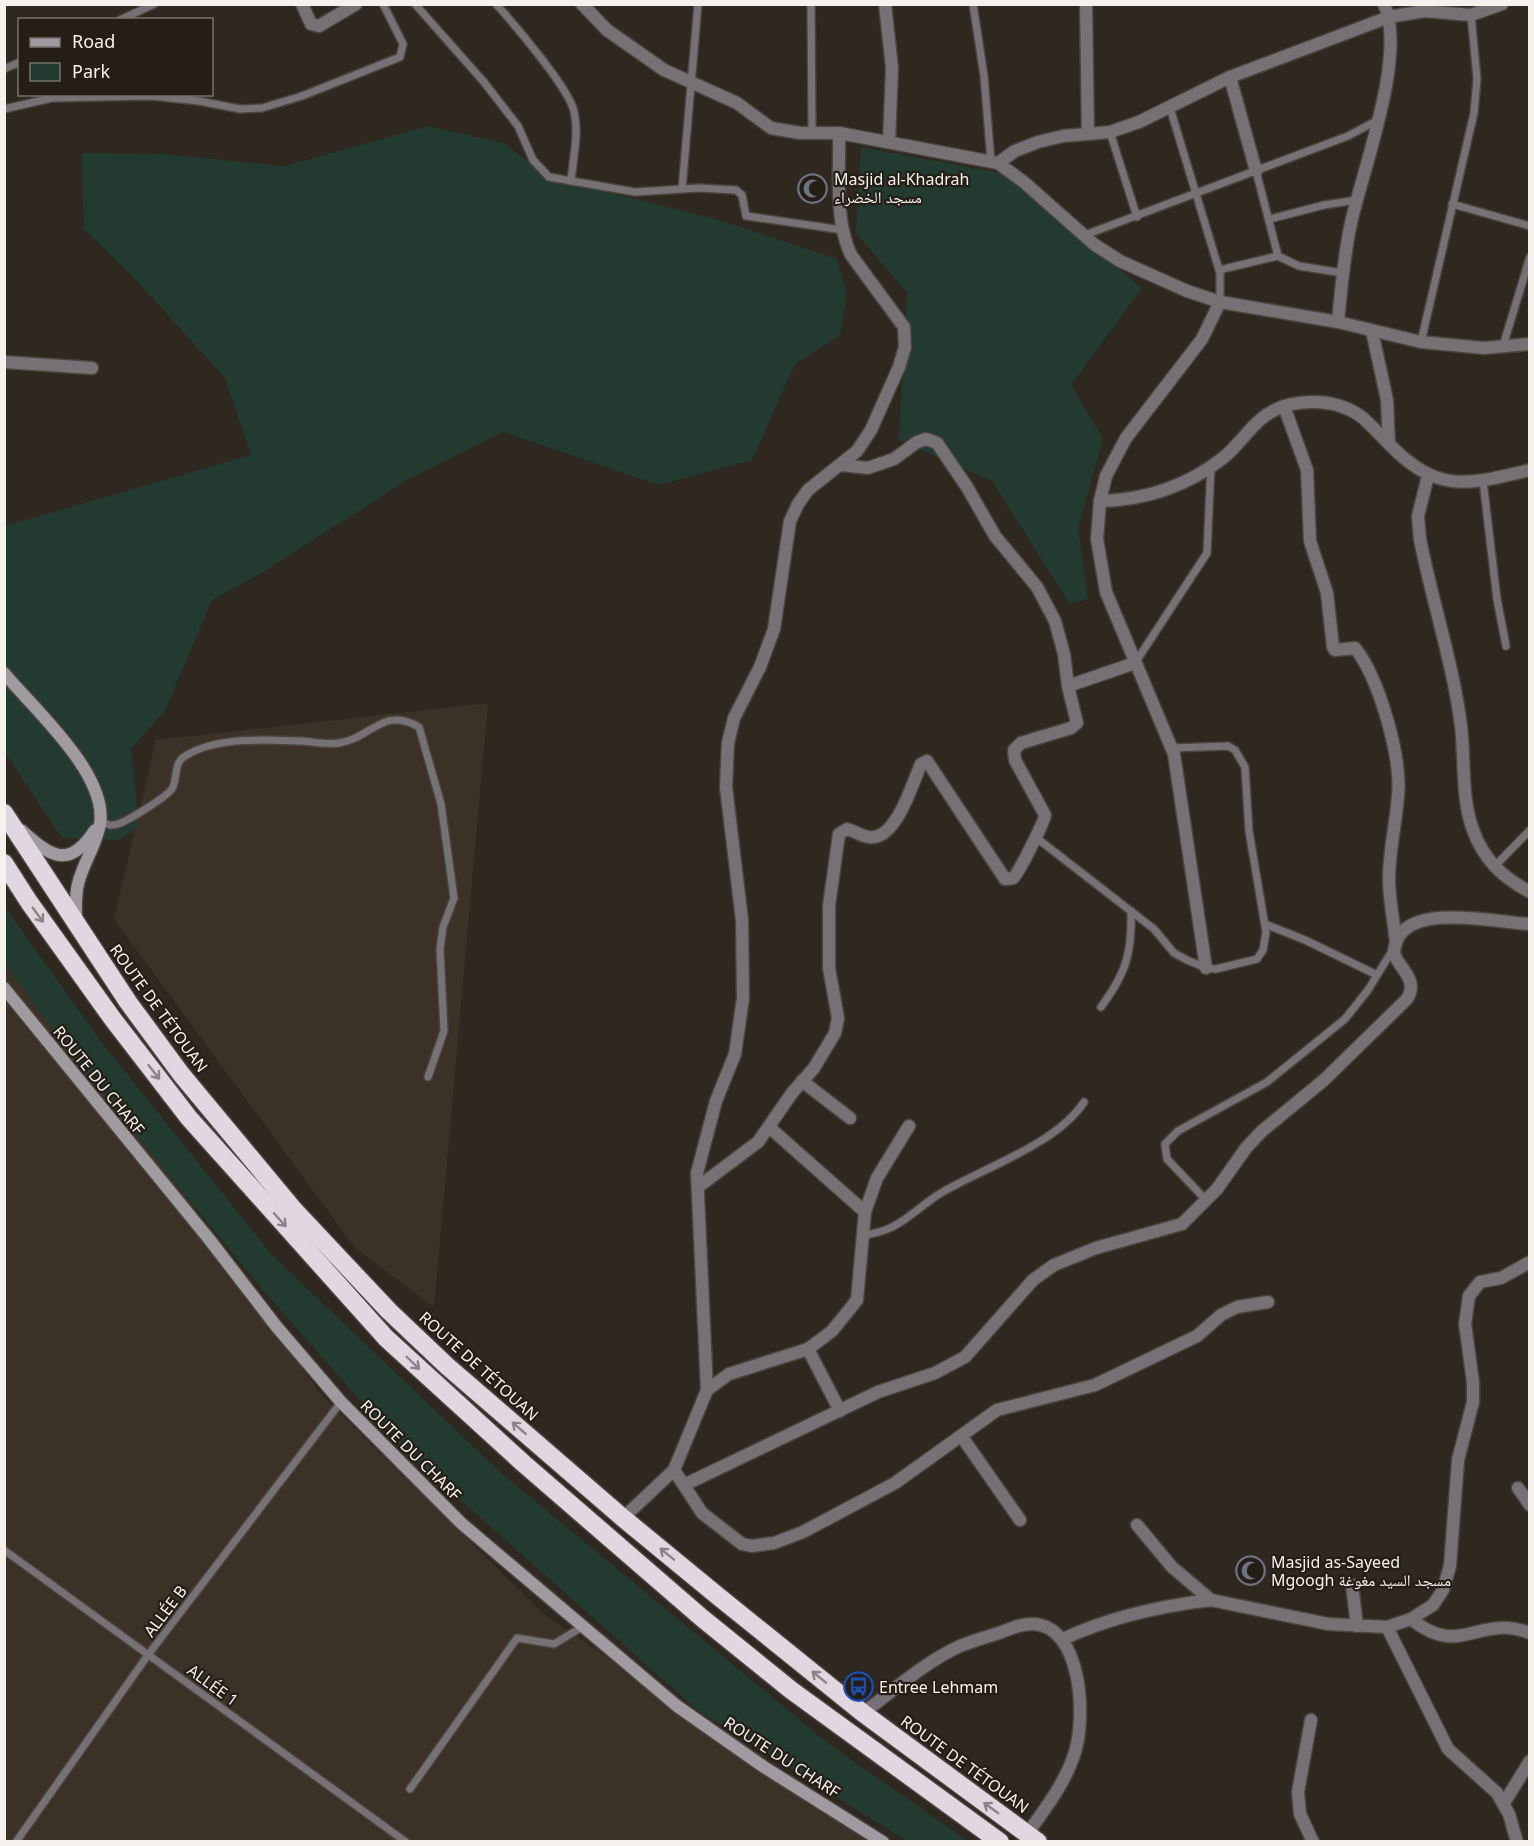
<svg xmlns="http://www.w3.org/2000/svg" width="1534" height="1846" viewBox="0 0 1534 1846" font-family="'Noto Sans','Noto Naskh Arabic',sans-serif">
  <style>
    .built { fill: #3c3126 }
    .green { fill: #223a2f }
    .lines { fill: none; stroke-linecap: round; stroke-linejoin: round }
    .lane-casing { stroke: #4a443d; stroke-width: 10 }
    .street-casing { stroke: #4a443d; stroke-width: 15 }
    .secondary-casing { stroke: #4a443d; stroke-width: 15 }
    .highway-casing { stroke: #4a443d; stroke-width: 21 }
    .lane { stroke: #757175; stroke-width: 7 }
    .street { stroke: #757175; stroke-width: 12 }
    .secondary { stroke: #a09ba0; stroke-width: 12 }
    .highway { stroke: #e0d7e0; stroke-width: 18 }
    .oneway { stroke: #8b8486 }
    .labels { text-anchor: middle; stroke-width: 4.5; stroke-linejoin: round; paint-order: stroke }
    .poi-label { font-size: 16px; fill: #f5f1ec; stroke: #241e17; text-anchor: start }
    .street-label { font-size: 16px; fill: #f5f1ec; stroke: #241e17 }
  </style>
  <rect width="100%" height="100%" fill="#2e2821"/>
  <g class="built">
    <path d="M488,703L434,1307L355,1248L114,919L156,740Z"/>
    <path d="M4,929L321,1395L545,1615L877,1841H5Z"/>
  </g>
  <g class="green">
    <path d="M428,126L504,143L549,177L719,220L837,259L847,294L840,336L795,364L752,460L659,485L503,432L409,479L258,575L212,600L165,711L131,749L139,826L120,840L62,838L5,752L4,526L251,455L225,378L135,279L84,229L82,153L162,154L285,166Z"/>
    <path d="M861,147L1001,173L1142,288L1071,385L1103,439L1078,528L1088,600L1069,603L992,481L899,440L907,293L856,233Z"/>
    <path d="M5,907L100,1040L273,1256L500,1472L829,1744L968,1841H907L696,1709L405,1451L260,1287L81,1066L5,965Z"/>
  </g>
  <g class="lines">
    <defs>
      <g id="lane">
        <path d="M415,4L483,81L518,126L533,160L549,177L635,192L698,188L736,190L742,195L746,216L843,230"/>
        <path d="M496,4C515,25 565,84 573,108C580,130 573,158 571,181"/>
        <path d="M811,4L812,132"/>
        <path d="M973,4L984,76L991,162"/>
        <path d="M120,20L154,4"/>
        <path d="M4,69L20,62"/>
        <path d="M1170,108L1220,273V302"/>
        <path d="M4,109L52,98L151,96L199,101L240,109L262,108L302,96L400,57L403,44L383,4"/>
        <path d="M1110,132L1137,217"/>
        <path d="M1256,171L1278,256L1299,266L1343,273"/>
        <path d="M682,189L698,4"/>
        <path d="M1452,204L1530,226"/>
        <path d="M1270,219L1324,205L1357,200"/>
        <path d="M1085,235L1348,136L1378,120"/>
        <path d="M1219,270L1278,256"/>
        <path d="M1421,342L1474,113L1477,79L1471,15"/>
        <path d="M1503,346L1530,257"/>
        <path d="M1483,481L1497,599L1506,646"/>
        <path d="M1135,663L1207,553L1211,465"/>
        <path d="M100,821C104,823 110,826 113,825C123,825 166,797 172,789C178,779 173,763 185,756C218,736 265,740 302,741C314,742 328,745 339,743C372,738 383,706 419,727L441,804L454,898L443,927L440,949L444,1031L428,1077"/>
        <path d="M1034,836L1154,929L1174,953L1187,960L1206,968L1216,969L1257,959L1263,950L1266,932L1249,831L1245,767L1235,750L1228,746L1172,748"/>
        <path d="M1494,867L1530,830"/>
        <path d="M1265,924L1305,940L1377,975"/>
        <path d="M1101,1007C1126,973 1132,954 1131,911"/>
        <path d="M1206,1200L1167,1159L1165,1144L1178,1131L1267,1082L1345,1019L1368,990L1392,951"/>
        <path d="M861,1236C871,1234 883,1232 892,1227C910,1218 924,1203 941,1193C983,1168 1057,1144 1084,1102"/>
        <path d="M4,1550L406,1842"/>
        <path d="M410,1789L517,1638L554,1644L582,1627"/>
        <path d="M16,1842L148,1655L341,1402"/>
      </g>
      <g id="street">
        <path d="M302,4L311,24L319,26L356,4"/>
        <path d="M582,4L607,30L664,70L737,103L771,128L800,133H839L998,163L1025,183L1095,245L1120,261L1187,291L1220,302L1338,322L1421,342L1484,348L1530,344"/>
        <path d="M885,4L892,68L889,142"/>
        <path d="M1086,4L1088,134"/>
        <path d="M1230,77L1256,171"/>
        <path d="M998,163L1015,151L1038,142L1063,136L1110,132L1139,122L1230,77L1389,17L1424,11L1471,15L1502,4"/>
        <path d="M1338,322C1341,289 1344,255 1351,223C1363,169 1407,54 1384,4"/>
        <path d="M4,362L92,368"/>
        <path d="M1284,406L1307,470L1310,541L1327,593L1333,647L1335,650L1355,648C1379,678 1402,758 1398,796C1396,823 1389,851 1389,879C1389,900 1394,922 1396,943"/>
        <path d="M1389,444C1438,494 1467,485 1530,470"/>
        <path d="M841,465L868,468L894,459L917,442L926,439L937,443L967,487L995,536L1037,587L1055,621L1064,654L1068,686L1135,663"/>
        <path d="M1428,476L1418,516L1420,539C1432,601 1453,663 1461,726C1465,759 1461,798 1473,830C1484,860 1502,877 1530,892"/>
        <path d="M1100,501C1146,500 1186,487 1223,458C1237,447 1247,431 1261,419C1287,397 1335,396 1363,418C1372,426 1380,435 1389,444L1387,400L1372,331"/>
        <path d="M1206,968L1174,754L1106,592L1097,539L1100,501L1106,476L1126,438L1202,339L1220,302"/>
        <path d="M802,1081L850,1118"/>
        <path d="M769,1127L865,1212"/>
        <path d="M698,1187L758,1142L792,1093L814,1068L835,1033L838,1018L829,968V906L839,834L847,829C855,831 862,837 869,837C896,841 912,784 921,764L927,761L1005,879L1013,878C1018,875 1045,820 1045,815L1015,760L1014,750L1021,743L1071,728L1077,723L1068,686"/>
        <path d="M808,1349L840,1411"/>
        <path d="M707,1390L697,1173L716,1101L735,1054L743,998L742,920L726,787L728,743L734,718L760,667L774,629L790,521L798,504L808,490L857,451L871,430L899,367L905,347L904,327L851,255C834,219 840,172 839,133"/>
        <path d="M962,1437L1020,1520"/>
        <path d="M674,1470L707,1390L729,1374L808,1349L832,1331L857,1300L865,1212L877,1178L909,1126"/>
        <path d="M684,1485L878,1392L935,1373L965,1357L1033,1280L1054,1265L1096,1248L1182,1224L1217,1189L1246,1148L1262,1131L1324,1080L1407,999C1418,982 1403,971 1396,958C1392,952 1395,946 1397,940C1413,902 1499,923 1530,924"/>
        <path d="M1518,1488L1530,1505"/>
        <path d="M623,1518L674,1470L702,1513L742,1544L752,1546L774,1543L803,1532L895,1483L997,1410L1095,1385L1197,1336L1221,1315L1237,1307L1268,1302"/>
        <path d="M1137,1525L1172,1567L1211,1600L1328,1624L1387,1627"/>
        <path d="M1352,1585L1357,1626"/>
        <path d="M1411,1619C1462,1660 1476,1613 1530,1633"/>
        <path d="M1063,1639C1110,1617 1160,1606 1211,1600"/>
        <path d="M863,1713C894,1690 925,1662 960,1646C973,1641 986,1637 999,1633C1010,1629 1022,1623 1034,1624C1082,1627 1086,1717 1075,1752C1066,1782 1045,1809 1027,1834"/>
        <path d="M1311,1720L1298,1792L1300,1814L1313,1842"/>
        <path d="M1504,1803L1530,1761"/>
        <path d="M1517,1842L1509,1814L1497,1793L1448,1749L1387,1627L1411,1619L1433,1605L1443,1590L1450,1566L1458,1460L1473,1402V1382L1465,1324L1469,1296L1480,1282L1501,1278L1530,1262"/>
      </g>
      <g id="secondary">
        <path d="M4,673C34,709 108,774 100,824C96,846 83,863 78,884C75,896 76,909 76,921"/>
        <path d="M21,830C51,857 69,870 95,830"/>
        <path d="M4,988L209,1239L276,1326L341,1402L461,1523L677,1706L764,1767L883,1842"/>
      </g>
      <g id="highway">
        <path d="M4,813L128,1002L181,1074L294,1210L389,1311L447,1366L623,1518L719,1597L863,1713L1038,1842"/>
        <path d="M4,863L29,902L112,1018L189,1118L386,1338L523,1463L702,1618L791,1690L1000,1842"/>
      </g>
    </defs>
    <use href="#lane" class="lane-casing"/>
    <use href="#street" class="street-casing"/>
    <use href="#secondary" class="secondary-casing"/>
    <use href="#highway" class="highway-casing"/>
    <use href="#lane" class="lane"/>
    <use href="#street" class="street"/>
    <use href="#secondary" class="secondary"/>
    <use href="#highway" class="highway"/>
  </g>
  <defs><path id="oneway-shaft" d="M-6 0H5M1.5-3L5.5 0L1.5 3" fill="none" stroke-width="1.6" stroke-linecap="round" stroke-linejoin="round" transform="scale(1.5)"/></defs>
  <g class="oneway">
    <use href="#oneway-shaft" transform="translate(38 915) rotate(54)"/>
    <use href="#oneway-shaft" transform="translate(154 1072) rotate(52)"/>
    <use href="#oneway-shaft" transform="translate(280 1220) rotate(48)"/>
    <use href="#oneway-shaft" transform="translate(413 1363) rotate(44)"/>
    <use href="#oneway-shaft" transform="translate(519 1428) rotate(-139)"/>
    <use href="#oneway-shaft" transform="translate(667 1554) rotate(-141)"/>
    <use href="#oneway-shaft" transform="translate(819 1677) rotate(-141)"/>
    <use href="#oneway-shaft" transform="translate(991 1808) rotate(-144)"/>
  </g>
  <defs>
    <symbol id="mosque-ring" viewBox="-11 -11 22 22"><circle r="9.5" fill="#241e17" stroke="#6b7280" stroke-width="1.5"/><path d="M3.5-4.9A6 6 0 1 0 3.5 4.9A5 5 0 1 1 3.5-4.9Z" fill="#6b7280"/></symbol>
    <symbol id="bus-ring" viewBox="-11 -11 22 22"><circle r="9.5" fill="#241e17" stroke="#1a4fb4" stroke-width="1.5"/><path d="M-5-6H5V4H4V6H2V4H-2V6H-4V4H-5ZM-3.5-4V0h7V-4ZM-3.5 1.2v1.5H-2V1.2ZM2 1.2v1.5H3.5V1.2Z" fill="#1a4fb4"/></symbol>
  </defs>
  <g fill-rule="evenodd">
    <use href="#mosque-ring" x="796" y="172" width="33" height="33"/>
    <use href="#mosque-ring" x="1234" y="1554" width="33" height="33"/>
    <use href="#bus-ring" x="842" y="1670" width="33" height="33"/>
  </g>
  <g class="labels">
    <g class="poi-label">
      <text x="834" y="185">Masjid al-Khadrah<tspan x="834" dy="18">مسجد الخضراء</tspan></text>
      <text x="1271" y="1568">Masjid as-Sayeed<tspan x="1271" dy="18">Mgoogh مسجد السيد مغوغة</tspan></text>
      <text x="879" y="1693">Entree Lehmam</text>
    </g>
    <g class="street-label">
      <text transform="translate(159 1008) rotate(54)" y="6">ROUTE DE TÉTOUAN</text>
      <text transform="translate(99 1080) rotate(51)" y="6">ROUTE DU CHARF</text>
      <text transform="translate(479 1366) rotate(42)" y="6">ROUTE DE TÉTOUAN</text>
      <text transform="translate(411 1450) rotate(45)" y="6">ROUTE DU CHARF</text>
      <text transform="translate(165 1611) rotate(-53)" y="6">ALLÉE B</text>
      <text transform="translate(213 1685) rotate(36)" y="6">ALLÉE 1</text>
      <text transform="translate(782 1757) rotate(33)" y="6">ROUTE DU CHARF</text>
      <text transform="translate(965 1764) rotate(36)" y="6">ROUTE DE TÉTOUAN</text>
    </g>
  </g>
  <rect width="1534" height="1846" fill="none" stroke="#f5f1ec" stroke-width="12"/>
  <rect x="18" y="18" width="195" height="78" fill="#241e17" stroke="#78726c" stroke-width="1.5"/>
  <rect x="30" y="38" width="30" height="9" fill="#a09ba0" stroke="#78726c" stroke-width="1.5"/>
  <text x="72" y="48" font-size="18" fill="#f5f1ec">Road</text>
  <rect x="30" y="63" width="30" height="18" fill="#223a2f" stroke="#78726c" stroke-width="1.5"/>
  <text x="72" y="78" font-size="18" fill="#f5f1ec">Park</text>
</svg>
